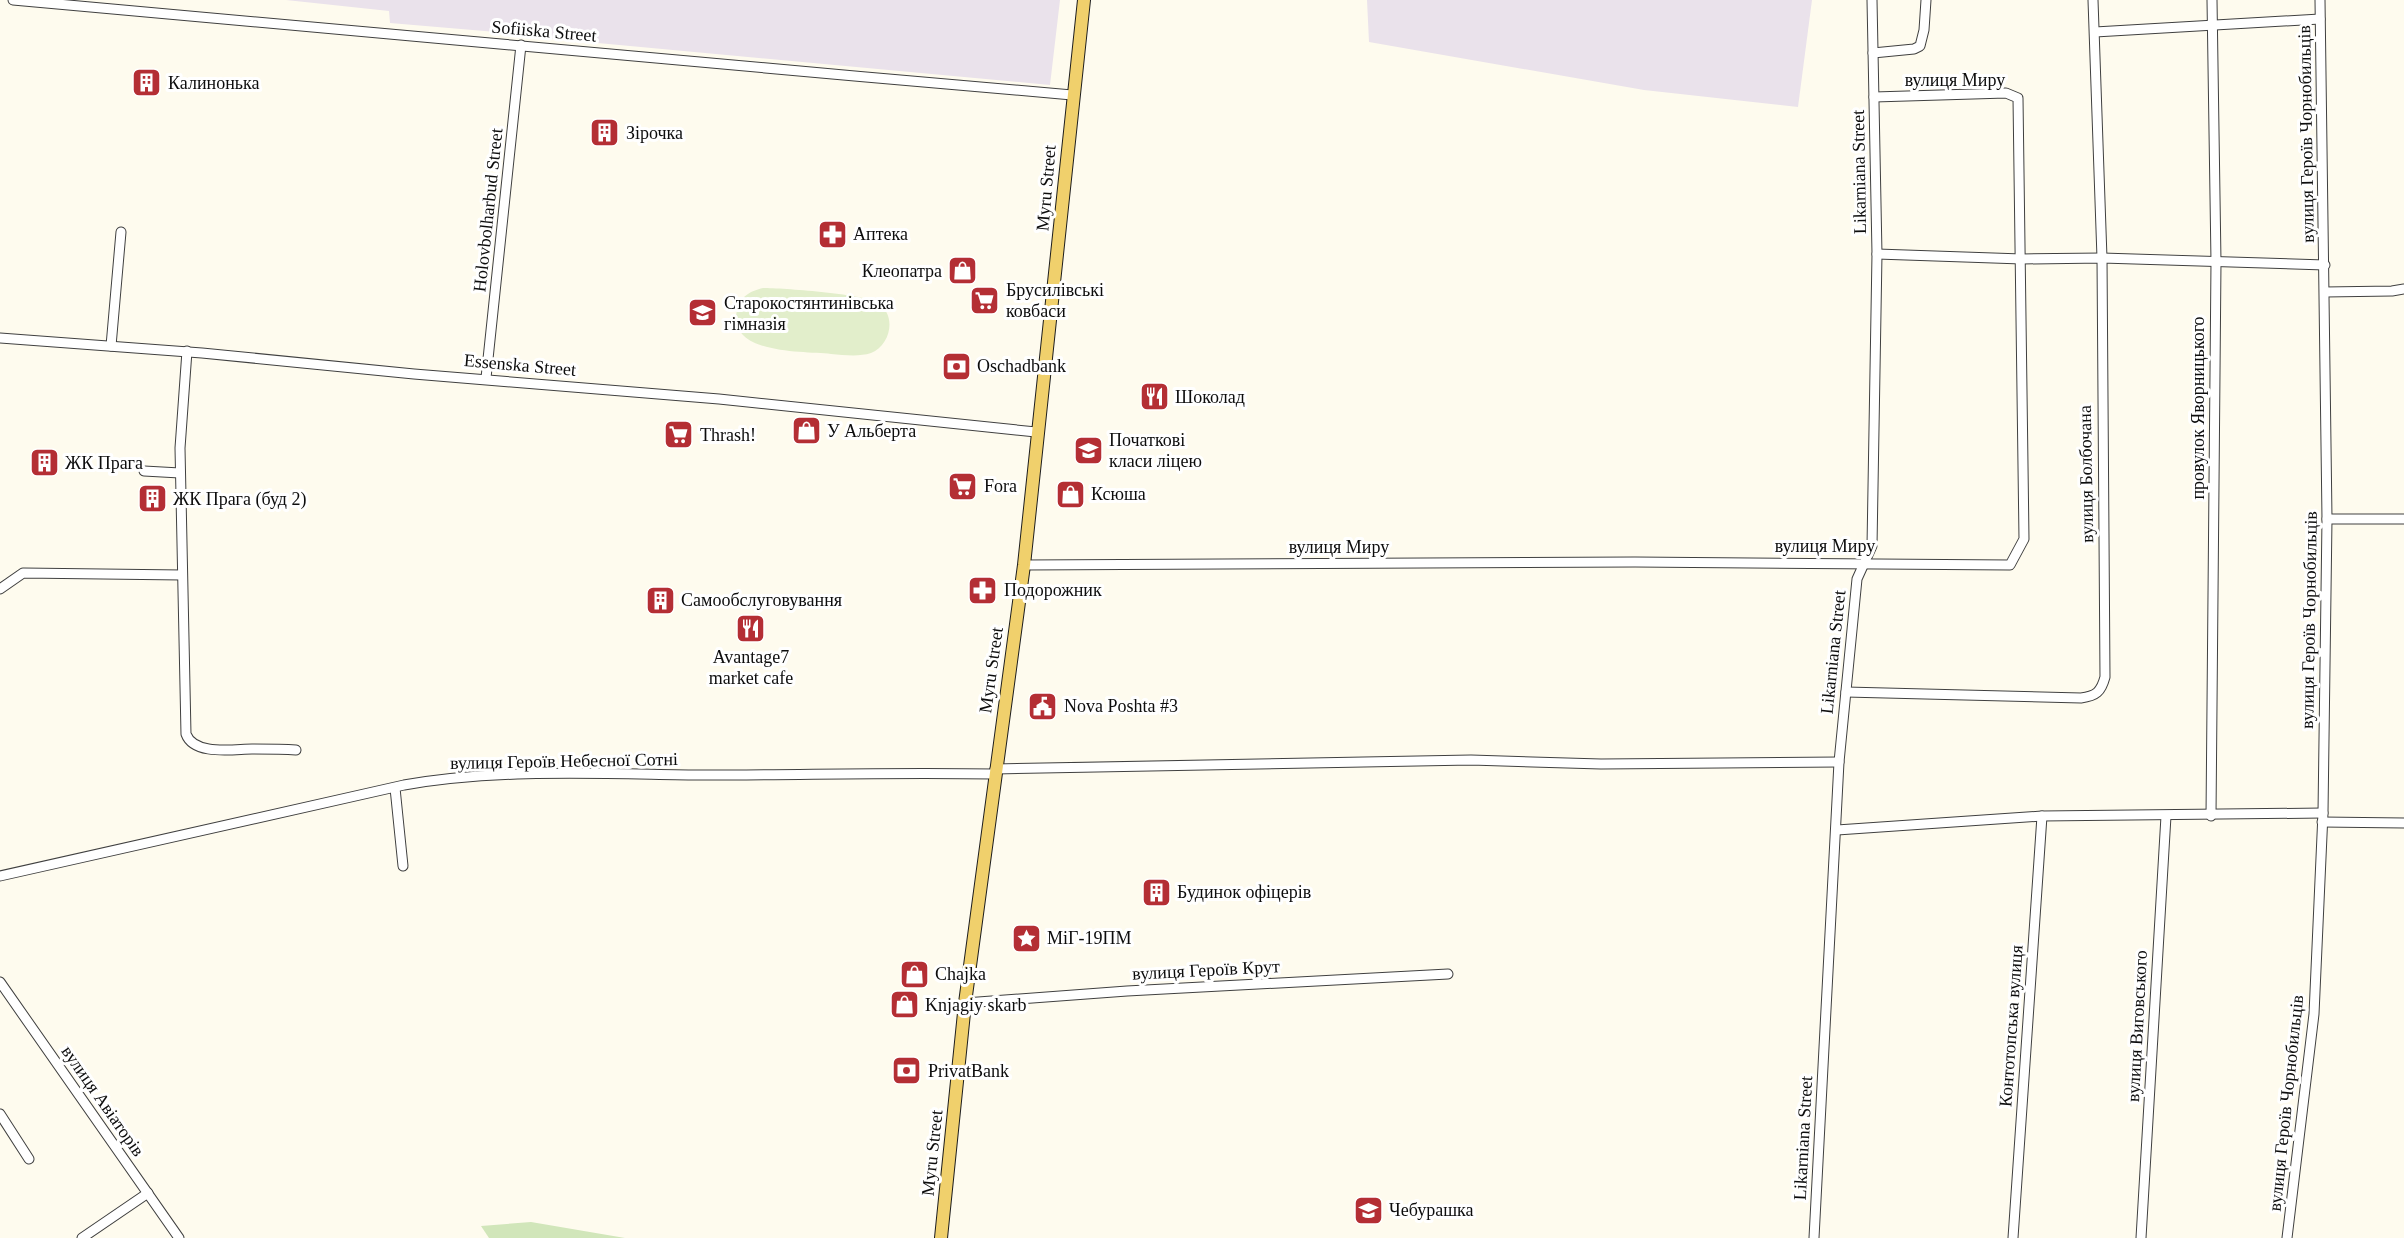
<svg xmlns="http://www.w3.org/2000/svg" width="2404" height="1238" viewBox="0 0 2404 1238" font-family="'Times New Roman',serif">
  <style>
    .industrial { fill: #eae2eb }
    .green { fill: #d1e6ba }
    .pitch { fill: #e2eecb }
    .lines { fill: none; stroke-linecap: round; stroke-linejoin: round }
    .minor-casing { stroke: #404040; stroke-width: 11 }
    .major-casing { stroke: #1e1e1e; stroke-width: 14 }
    .minor { stroke: #fff; stroke-width: 9 }
    .major { stroke: #f0d06c; stroke-width: 12 }
    .labels { text-anchor: middle; stroke-width: 6; stroke-linejoin: round; paint-order: stroke }
    .street-label { font-size: 18px; fill: #0d0d0d; stroke: #fff }
    .poi-label { font-size: 18px; fill: #0d0d0d; stroke: #fff; text-anchor: start }
  </style>
  <rect width="100%" height="100%" fill="#fefbee"/>
  <g class="industrial">
    <path d="M286,0H1060L1050,85L512,35L508,33L390,23L389,11Z"/>
    <path d="M1367,0H1812L1798,107L1644,90L1369,42Z"/>
  </g>
  <path class="green" d="M531,1222L625,1238H489L481,1226Z"/>
  <path class="pitch" d="M763,288C783,288 861,294 876,302C897,313 892,344 871,353C859,357 844,355 831,354C803,351 727,355 737,310C740,296 751,291 763,288Z"/>
  <g class="lines">
    <defs>
      <g id="minor">
        <path d="M13,0C366,34 719,64 1072,95"/>
        <path d="M2095,32L2320,19"/>
        <path d="M1873,53L1914,49L1920,46L1924,30L1926,0"/>
        <path d="M1877,254L2022,259L2102,258L2325,265"/>
        <path d="M2325,292L2392,291L2404,289"/>
        <path d="M0,338L202,353L414,374L719,399L1036,432"/>
        <path d="M111,346L121,232"/>
        <path d="M187,351L180,448L186,734C194,756 234,749 252,749C267,749 282,749 296,750"/>
        <path d="M486,378L521,45"/>
        <path d="M144,471L180,473"/>
        <path d="M2327,519H2404"/>
        <path d="M1024,565L1635,562L2010,565L2024,539L2018,98L2006,93L1874,97"/>
        <path d="M0,589L23,573L182,575"/>
        <path d="M1846,692L2081,698C2096,696 2101,692 2105,677L2102,258L2093,0"/>
        <path d="M995,769L1471,760L1601,764L1839,762"/>
        <path d="M395,788L403,866"/>
        <path d="M2211,816L2216,262L2212,0"/>
        <path d="M2322,822L2404,823"/>
        <path d="M1837,830L2042,816L2323,813"/>
        <path d="M0,876L404,785C502,768 605,774 704,775C801,775 898,772 995,774"/>
        <path d="M0,982L179,1238"/>
        <path d="M965,1003L1127,991L1448,974"/>
        <path d="M0,1114L29,1159"/>
        <path d="M82,1238L148,1193"/>
        <path d="M1814,1238L1839,762L1857,579L1872,546L1877,254L1872,0"/>
        <path d="M2013,1238L2042,816"/>
        <path d="M2141,1238L2166,816"/>
        <path d="M2287,1238L2314,1014L2323,813L2327,519L2320,0"/>
      </g>
      <path id="major" d="M941,1238L965,1003L1024,565L1084,0"/>
    </defs>
    <use href="#minor" class="minor-casing"/>
    <use href="#major" class="major-casing"/>
    <use href="#minor" class="minor"/>
    <use href="#major" class="major"/>
  </g>
  <defs>
    <symbol id="building-square" viewBox="-11 -11 22 22"><rect x="-9" y="-9" width="18" height="18" rx="4" fill="#b42e34" stroke="#fff"/><path d="M-4-6H4V6H1V3H-1V6H-4ZM-2.5-4.3h1.7v1.8h-1.7ZM.8-4.3h1.7v1.8H.8ZM-2.5-1h1.7V.8h-1.7ZM.8-1h1.7V.8H.8Z" fill="#fff"/></symbol>
    <symbol id="pharmacy-square" viewBox="-11 -11 22 22"><rect x="-9" y="-9" width="18" height="18" rx="4" fill="#b42e34" stroke="#fff"/><path d="M-2-6h4v4h4v4h-4v4h-4v-4h-4v-4h4Z" fill="#fff"/></symbol>
    <symbol id="shop-square" viewBox="-11 -11 22 22"><rect x="-9" y="-9" width="18" height="18" rx="4" fill="#b42e34" stroke="#fff"/><path d="M-5-2.5h2.3a2.7 3.5 0 0 1 5.4 0H5L5.5 6h-11ZM-1.5-2.5h3a1.5 2.3 0 0 0-3 0Z" fill="#fff"/></symbol>
    <symbol id="supermarket-square" viewBox="-11 -11 22 22"><rect x="-9" y="-9" width="18" height="18" rx="4" fill="#b42e34" stroke="#fff"/><path d="M-6-5.5h2.5l.6 2H6L4.5 2H-2.5L-4.4-4H-6ZM-1.5 3.2a1.3 1.3 0 1 0 .1 0ZM3 3.2a1.3 1.3 0 1 0 .1 0Z" fill="#fff"/></symbol>
    <symbol id="school-square" viewBox="-11 -11 22 22"><rect x="-9" y="-9" width="18" height="18" rx="4" fill="#b42e34" stroke="#fff"/><path d="M0-5L7-2L0 1L-7-2ZM-4 1L0 2.5L4 1V4Q0 6-4 4Z" fill="#fff"/></symbol>
    <symbol id="bank-square" viewBox="-11 -11 22 22"><rect x="-9" y="-9" width="18" height="18" rx="4" fill="#b42e34" stroke="#fff"/><path d="M-6-4H6V4H-6ZM0-2.3a2.3 2.3 0 1 0 0 4.6a2.3 2.3 0 1 0 0-4.6Z" fill="#fff"/></symbol>
    <symbol id="restaurant-square" viewBox="-11 -11 22 22"><rect x="-9" y="-9" width="18" height="18" rx="4" fill="#b42e34" stroke="#fff"/><path d="M-5-6h1v4h1v-4h1v4h1v-4h1v5L-1.5 .5V6h-2V.5L-5-1ZM5-6V6H3V1.5H1.5Q1.5-4 5-6Z" fill="#fff"/></symbol>
    <symbol id="civic-square" viewBox="-11 -11 22 22"><rect x="-9" y="-9" width="18" height="18" rx="4" fill="#b42e34" stroke="#fff"/><path d="M-.6-6.5H3V-4.5H.6V-3L4-1V1h2V6H-6V1h2V-1L-.6-3ZM-1.2 2.5V6h2.4V2.5Z" fill="#fff"/></symbol>
    <symbol id="sight-square" viewBox="-11 -11 22 22"><rect x="-9" y="-9" width="18" height="18" rx="4" fill="#b42e34" stroke="#fff"/><path d="M0-6L1.8-2.2L6-1.7L2.9 1.2L3.7 5.4L0 3.3L-3.7 5.4L-2.9 1.2L-6-1.7L-1.8-2.2Z" fill="#fff"/></symbol>
  </defs>
  <g fill-rule="evenodd">
    <use href="#building-square" x="130" y="66" width="33" height="33"/>
    <use href="#building-square" x="588" y="116" width="33" height="33"/>
    <use href="#pharmacy-square" x="816" y="218" width="33" height="33"/>
    <use href="#shop-square" x="946" y="254" width="33" height="33"/>
    <use href="#supermarket-square" x="968" y="284" width="33" height="33"/>
    <use href="#school-square" x="686" y="296" width="33" height="33"/>
    <use href="#bank-square" x="940" y="350" width="33" height="33"/>
    <use href="#restaurant-square" x="1138" y="380" width="33" height="33"/>
    <use href="#shop-square" x="790" y="414" width="33" height="33"/>
    <use href="#supermarket-square" x="662" y="418" width="33" height="33"/>
    <use href="#school-square" x="1072" y="434" width="33" height="33"/>
    <use href="#building-square" x="28" y="446" width="33" height="33"/>
    <use href="#supermarket-square" x="946" y="470" width="33" height="33"/>
    <use href="#shop-square" x="1054" y="478" width="33" height="33"/>
    <use href="#building-square" x="136" y="482" width="33" height="33"/>
    <use href="#pharmacy-square" x="966" y="574" width="33" height="33"/>
    <use href="#building-square" x="644" y="584" width="33" height="33"/>
    <use href="#restaurant-square" x="734" y="612" width="33" height="33"/>
    <use href="#civic-square" x="1026" y="690" width="33" height="33"/>
    <use href="#building-square" x="1140" y="876" width="33" height="33"/>
    <use href="#sight-square" x="1010" y="922" width="33" height="33"/>
    <use href="#shop-square" x="898" y="958" width="33" height="33"/>
    <use href="#shop-square" x="888" y="988" width="33" height="33"/>
    <use href="#bank-square" x="890" y="1054" width="33" height="33"/>
    <use href="#school-square" x="1352" y="1194" width="33" height="33"/>
  </g>
  <g class="labels">
    <g class="street-label">
      <text transform="translate(544 31) rotate(5)" y="6">Sofiiska Street</text>
      <text x="1955" y="86">вулиця Миру</text>
      <text transform="translate(2306 134) rotate(-91)" y="6">вулиця Героїв Чорнобильців</text>
      <text transform="translate(1859 172) rotate(-91)" y="6">Likarniana Street</text>
      <text transform="translate(1046 188) rotate(-85)" y="6">Myru Street</text>
      <text transform="translate(488 210) rotate(-84)" y="6">Holovbolharbud Street</text>
      <text transform="translate(520 365) rotate(5)" y="6">Essenska Street</text>
      <text transform="translate(2198 408) rotate(-90)" y="6">провулок Яворницького</text>
      <text transform="translate(2086 474) rotate(-91)" y="6">вулиця Болбочана</text>
      <text x="1825" y="552">вулиця Миру</text>
      <text x="1339" y="553">вулиця Миру</text>
      <text transform="translate(2309 620) rotate(-89)" y="6">вулиця Героїв Чорнобильців</text>
      <text transform="translate(1833 652) rotate(-84)" y="6">Likarniana Street</text>
      <text transform="translate(991 670) rotate(-82)" y="6">Myru Street</text>
      <text transform="translate(564 761) rotate(-1)" y="6">вулиця Героїв Небесної Сотні</text>
      <text transform="translate(1206 970) rotate(-3)" y="6">вулиця Героїв Крут</text>
      <text transform="translate(2011 1026) rotate(-86)" y="6">Контотопська вулиця</text>
      <text transform="translate(2137 1026) rotate(-87)" y="6">вулиця Виговського</text>
      <text transform="translate(103 1101) rotate(55)" y="6">вулиця Авіаторів</text>
      <text transform="translate(2286 1103) rotate(-84)" y="6">вулиця Героїв Чорнобильців</text>
      <text transform="translate(1803 1138) rotate(-87)" y="6">Likarniana Street</text>
      <text transform="translate(932 1153) rotate(-84)" y="6">Myru Street</text>
    </g>
    <g class="poi-label">
      <text x="168" y="89">Калинонька</text>
      <text x="626" y="139">Зірочка</text>
      <text x="853" y="240">Аптека</text>
      <text x="942" y="277" text-anchor="end">Клеопатра</text>
      <text x="1006" y="296">Брусилівські<tspan x="1006" dy="21">ковбаси</tspan></text>
      <text x="724" y="309">Старокостянтинівська<tspan x="724" dy="21">гімназія</tspan></text>
      <text x="977" y="372">Oschadbank</text>
      <text x="1175" y="403">Шоколад</text>
      <text x="827" y="437">У Альберта</text>
      <text x="700" y="441">Thrash!</text>
      <text x="1109" y="446">Початкові<tspan x="1109" dy="21">класи ліцею</tspan></text>
      <text x="65" y="469">ЖК Прага</text>
      <text x="984" y="492">Fora</text>
      <text x="1091" y="500">Ксюша</text>
      <text x="173" y="505">ЖК Прага (буд 2)</text>
      <text x="1004" y="596">Подорожник</text>
      <text x="681" y="606">Самообслуговування</text>
      <text x="751" y="663" text-anchor="middle">Avantage7<tspan x="751" dy="21">market cafe</tspan></text>
      <text x="1064" y="712">Nova Poshta #3</text>
      <text x="1177" y="898">Будинок офіцерів</text>
      <text x="1047" y="944">МіГ-19ПМ</text>
      <text x="935" y="980">Сhajka</text>
      <text x="925" y="1011">Knjagiy skarb</text>
      <text x="928" y="1077">PrivatBank</text>
      <text x="1389" y="1216">Чебурашка</text>
    </g>
  </g>
</svg>
